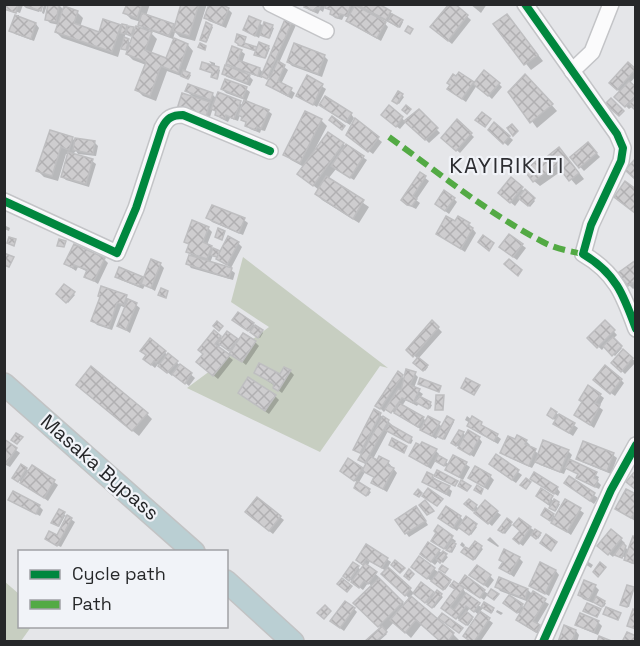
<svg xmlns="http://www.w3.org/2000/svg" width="640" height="646" viewBox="0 0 640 646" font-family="'Space Grotesk',sans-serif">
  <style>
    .green { fill: #c7cec1 }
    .shadow { fill: #0003; fill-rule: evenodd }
    .building { fill: url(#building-cross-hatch); stroke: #bebec0; stroke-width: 1.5 }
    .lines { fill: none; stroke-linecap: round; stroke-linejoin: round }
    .minor-casing { stroke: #c3c4c7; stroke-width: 18 }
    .highway-casing { stroke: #c2c3c4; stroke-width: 24 }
    .minor { stroke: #fbfbfc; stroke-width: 15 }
    .highway { stroke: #bacfd3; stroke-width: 21 }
    .quiet { stroke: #53aa44; stroke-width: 6; stroke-dasharray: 12 6; stroke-linecap: butt }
    .cycleway-casing { stroke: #f1f3f8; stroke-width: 11 }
    .cycleway { stroke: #00873e; stroke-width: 8 }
    .labels { text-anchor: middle; stroke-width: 4.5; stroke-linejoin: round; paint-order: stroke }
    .street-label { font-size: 20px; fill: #262729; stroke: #f1f3f8 }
    .quarter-label { font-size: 22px; letter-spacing: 1.5px; fill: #2c2d31; stroke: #f1f3f8 }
  </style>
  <defs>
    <pattern id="building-cross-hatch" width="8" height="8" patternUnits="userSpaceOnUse" patternTransform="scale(1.5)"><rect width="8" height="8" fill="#cecdcf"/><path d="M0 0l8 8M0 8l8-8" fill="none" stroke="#b1b0b2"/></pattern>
  </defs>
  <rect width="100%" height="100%" fill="#e5e6e9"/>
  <g class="green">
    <path d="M243,257L388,368L380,366L320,452L187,388L269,327L231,302Z"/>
    <path d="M4,581L19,594L20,626L31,627L21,641H5Z"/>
  </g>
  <g class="shadow">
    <path d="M6,4H41L39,12L26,8L23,5L20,13L7,8V11L5,8Z"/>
    <path d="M44,4L59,5L64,10L77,12L83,18L80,27L100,33L120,26L122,29L126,27L129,30L133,29L136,32L146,31L140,25L141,22L131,19L125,13L128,4H150L146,16L175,28L183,4H207L195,41L180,37L175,32L173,39L148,30L157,39L151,54L167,60L188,45L193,51L185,72L191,75L189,79L167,71L156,101L143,96L137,90L146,65L133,60L127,54L129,51L121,47L118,57L62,38L56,32L59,25L50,23L46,19L49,6L47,5L44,14L42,13ZM126,32L134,37L131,43L124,39Z"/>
    <path d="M306,4H353L356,7L357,4L390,12L403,22L400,28L380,18L388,27L381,41L351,24L348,21L349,18L344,16L342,20L335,18L331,14L332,12L325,6L323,12L320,10L318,14L309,10L305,7Z"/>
    <path d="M453,4L471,20L452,44L436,31Z"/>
    <path d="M470,4H487L481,13Z"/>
    <path d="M228,9L232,13L226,28L209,21L206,17Z"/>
    <path d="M17,15H19V18L36,24L39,28L34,41L15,34L11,31Z"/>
    <path d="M507,16L543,61L531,70L495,25Z"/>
    <path d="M250,18L264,26L265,24L274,28L270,38L261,33L259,38L245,30Z"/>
    <path d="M292,21L296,25L279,63L288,70L281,84L295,93L292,99L272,88L268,85L275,81L265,76H263L262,78L245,72L253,80L250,86L227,77L223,74L236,71L228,63L241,51L245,54L242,63L260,69L263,73Z"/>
    <path d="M211,26L213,27L207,42L203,41Z"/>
    <path d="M245,38V45L258,49L268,47L270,48L266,58L258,56L257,51L241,46L240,45Z"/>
    <path d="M324,56L328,60L322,77L292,66L288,62Z"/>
    <path d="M209,61L215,63V67L220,70L218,79L214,78V67Z"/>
    <path d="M628,64L636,70V76L630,83L636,89V109L633,106L629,109L616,96L620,92L611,83Z"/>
    <path d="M307,77L326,89L317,107L298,95Z"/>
    <path d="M531,82L557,111L537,128L510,92Z"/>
    <path d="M473,83L474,85L499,84L502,87L492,99L477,85L466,102L453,93Z"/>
    <path d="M222,89H246L250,92L246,102L268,111L272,114L265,131L261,130L260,133L250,129L240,115L238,121L230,118L228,122L220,118L213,108L209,120L183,112L194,98L187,91L212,94L217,99L219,94L243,105L245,100L226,93Z"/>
    <path d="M399,93L404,97L399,104L395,102Z"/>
    <path d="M389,107L406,122L400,129L387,119Z"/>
    <path d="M325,109L351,114L354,118L350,125Z"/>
    <path d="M419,111L440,133L429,143L407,121Z"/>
    <path d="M321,120L327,126L315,149L317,150L328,134L367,160L354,180L336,169L328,179L369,207L359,223L322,200L317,194L319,190L299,174L304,167L291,160L285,154Z"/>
    <path d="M356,121L382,142L373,154L352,139Z"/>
    <path d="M457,122L474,137L460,153L443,138Z"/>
    <path d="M495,124L513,140L508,146L490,130Z"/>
    <path d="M51,131L72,138L76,142H94L98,146L96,156L78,154L76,151L72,155L92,161L96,164L89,187L66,180L63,177L69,154H66L58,181L44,177L38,171Z"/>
    <path d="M588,144L600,157L584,171L572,158Z"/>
    <path d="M565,155L584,179L576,185L563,170L540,186L534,181L539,165Z"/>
    <path d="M420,174L429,181L416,200L420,203L416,209L406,204Z"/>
    <path d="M511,179L535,201L530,207L521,198L515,206L503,196Z"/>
    <path d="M454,199L457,202L449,214L440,207Z"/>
    <path d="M208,218L244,220L248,223L243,235L212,222Z"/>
    <path d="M455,223L469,224L476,233L465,252L438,234Z"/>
    <path d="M4,225L10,228L9,231L4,229Z"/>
    <path d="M208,228L212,232L207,245L221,254L238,243L242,247L231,268L213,255L210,263L231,270L235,273L233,280L191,268L188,264L195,259L188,252L190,246L186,242Z"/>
    <path d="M522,245L526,248L517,260L505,251Z"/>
    <path d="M104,259L108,263L98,284L86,276L88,272L78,267L76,271L66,264Z"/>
    <path d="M636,262V287L633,289L629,285Z"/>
    <path d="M160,264L164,268L155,291L145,285L143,289L121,280L117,277L120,269L145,279Z"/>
    <path d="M64,286L75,295L68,303L58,294Z"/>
    <path d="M126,297L140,308L130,333L119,326L126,308L121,306L112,330L97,325L93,321L101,298Z"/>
    <path d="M432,322L442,332L418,359L428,367L425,371L415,363L418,359L408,350Z"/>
    <path d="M605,322L617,335L613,339L622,348L615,356L605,346L602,350L589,338Z"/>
    <path d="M238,323L253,324L263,333L260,338Z"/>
    <path d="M214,332L223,339L227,333L239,342H255L259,346L246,365L221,344L218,348L233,360L218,379L202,366Z"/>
    <path d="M150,340L195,378L189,386L174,373L172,376L158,364L155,368L148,362L147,355Z"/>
    <path d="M623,351L636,362L625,374L613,363Z"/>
    <path d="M290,371L294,375L282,393L274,387L275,386L256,373L280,376Z"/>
    <path d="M398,374L405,379L415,374L418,377L414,388L423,394L420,398L432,405L430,409L419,403L417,406L406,400L402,406L427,421L439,424L442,427L453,421L454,422L445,440L438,436L436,439L387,408L384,412L377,405Z"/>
    <path d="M621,380L624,383L615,396L599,384Z"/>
    <path d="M83,390L147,414L152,419L139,436Z"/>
    <path d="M239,393L275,396L279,400L269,414Z"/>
    <path d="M600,395L604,398L599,407L603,410L594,428L576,415Z"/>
    <path d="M375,411L388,421L392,425L391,427L413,440L411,444L388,431L373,459L378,462L380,458L388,462L397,473L387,492L377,486L373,482L375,478L365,472L358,484L371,492L368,496L357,489L358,483L341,471L362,469L364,471L367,465L360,460L363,455L354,449Z"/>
    <path d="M556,413L578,428L573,436L555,424L557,421L550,417Z"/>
    <path d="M467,416L472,420L481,423L484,428L497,436L501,439L498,444L472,429L468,426L470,423L465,420Z"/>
    <path d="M463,433L466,436L479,438L482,442L474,457L454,444Z"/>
    <path d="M4,441L20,453L10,467L4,464Z"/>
    <path d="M526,441L530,445L529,447L539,454L568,451L572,455L569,461L599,477L597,481L601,485L599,489L582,481L578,478L579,475L567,467L564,474L540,465L536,461L532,468L506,456L502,452Z"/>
    <path d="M436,451L439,454L438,457L450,465L454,457L470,467L463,480L451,473L448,468L436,460L431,469L411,456Z"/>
    <path d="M613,455L617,458L611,474L582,462L578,459Z"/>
    <path d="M496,456L522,475L516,483L494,468Z"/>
    <path d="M26,469L54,482L58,485L48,501L14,477Z"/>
    <path d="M432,476L452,491L450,497L424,482Z"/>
    <path d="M490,476L494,480L488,490L470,478Z"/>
    <path d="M570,478L598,498L594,504L570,487Z"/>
    <path d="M536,482L557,488L560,492L558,496Z"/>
    <path d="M636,495L635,521L617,509Z"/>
    <path d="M552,497V500L560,504L556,511L539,498Z"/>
    <path d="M10,500L39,506L43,510L40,516Z"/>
    <path d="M469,501L479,509L497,512L501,515L492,526L466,504Z"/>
    <path d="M566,501L584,513L571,535L544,516L553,515L556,518Z"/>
    <path d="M59,511L75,522L61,547L50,542L58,537L67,518L65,516L59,527L54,524Z"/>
    <path d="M420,512L428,525L409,537L406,533Z"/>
    <path d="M250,516L280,517L284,520L273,534Z"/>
    <path d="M460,517L464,521L466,518L477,527L471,535L460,527L457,531L444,522Z"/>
    <path d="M507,520L512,525L505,534L500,530Z"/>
    <path d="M519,520L541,535L538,539L532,534L523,546L519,543L521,531Z"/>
    <path d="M438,528L456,541L454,544L456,546L452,553L437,544Z"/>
    <path d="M612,531L625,543L623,545L629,551L636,539V565L630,563L624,557L615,554L613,557L603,549Z"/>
    <path d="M490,537L499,546L498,547L487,540Z"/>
    <path d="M462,542L465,545L463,548L469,551L475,543L483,549L475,560L465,553V549L460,545Z"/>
    <path d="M367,546L391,562L386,570H389L414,593L410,597L453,634L459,640L458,642H443L422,624L411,638L394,622L385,632L387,634L378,642H366L382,629L356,603L372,586L368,583L363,590L345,576L354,564L362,571L365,566L361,564ZM370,561L386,571L383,574L410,599L405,605L378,579L379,577L367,567Z"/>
    <path d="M439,551L448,557L443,563L439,560L435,565L425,557Z"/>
    <path d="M519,558L523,562L514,577L501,568L504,563L500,560Z"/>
    <path d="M587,561L593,565L591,568L585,564Z"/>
    <path d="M434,569L451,582L445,590L416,571Z"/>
    <path d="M556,571L559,575L549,596L531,585Z"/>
    <path d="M490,576L494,580L488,588L475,578Z"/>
    <path d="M422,585L435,596L437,592L443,597L434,608L418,597Z"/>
    <path d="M595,586L599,590L595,598L606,603L604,607L594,601L593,603L583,599L580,595Z"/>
    <path d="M465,587L484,591L488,594L484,600Z"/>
    <path d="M497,587L528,590L533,595L549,604L537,624L543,630L540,635L522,624L518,620L521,615L506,604L509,597L525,608L529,602L500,591Z"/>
    <path d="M633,588L634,590L629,607L624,606Z"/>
    <path d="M463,589L466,593L465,595L482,608L485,604L494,610L492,613L483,608L479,613L493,623L480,642H471L479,615L470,608L466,613L473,619L468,626L443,608Z"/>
    <path d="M354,609L357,612L344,631L336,625Z"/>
    <path d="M497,610L503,613L501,615L496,612Z"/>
    <path d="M598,622L602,626L598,635L581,628L577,624Z"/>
    <path d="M576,631L579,635L577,642L559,641Z"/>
  </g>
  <g class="building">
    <path d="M5,4H18L16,13L4,9Z"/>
    <path d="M20,4H43L41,11Z"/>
    <path d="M48,4H59L56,22L45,20Z"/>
    <path d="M127,4H142L137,18L123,13Z"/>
    <path d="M181,4H199L189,36L173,31Z"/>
    <path d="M209,4H221L229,8L222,25L204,18Z"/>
    <path d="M305,4H321L319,9L316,8L314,11L304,7Z"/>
    <path d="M326,4H351L347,16L340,14L338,18L330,14L331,10L325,8Z"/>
    <path d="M356,4H379L391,11L386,20Z"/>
    <path d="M449,4H455L468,15L448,41L430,27Z"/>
    <path d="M355,5L386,22L377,38L346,21Z"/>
    <path d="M64,6L78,11L74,23L99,32L103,19L121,25L112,52L55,32Z"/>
    <path d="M142,13L174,24L169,36L138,25Z"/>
    <path d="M392,14L403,20L398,27L388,21Z"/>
    <path d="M507,14L538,55L524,65L493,24Z"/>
    <path d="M15,15L36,23L31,39L9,31Z"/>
    <path d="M249,16L261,21L255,36L243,30Z"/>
    <path d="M286,17L293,20L267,79L261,76Z"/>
    <path d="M206,22L212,25L206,42L200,40Z"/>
    <path d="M264,22L273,25L269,38L260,35Z"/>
    <path d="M122,24L127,25L125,34L120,33Z"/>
    <path d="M128,26L134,27L131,36L126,34Z"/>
    <path d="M136,26L152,32L145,50L166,58L174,38L188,44L178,73L161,66L150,96L135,90L146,62L126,54Z"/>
    <path d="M408,26L413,29L410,34L405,31Z"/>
    <path d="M237,34L246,37L244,43L257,47L256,51L238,45V44L235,42Z"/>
    <path d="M124,37L129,39L126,50L121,49Z"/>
    <path d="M259,42L269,46L265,58L254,55Z"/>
    <path d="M200,43L206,46L205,50L198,47Z"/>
    <path d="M294,43L325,55L318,74L287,62Z"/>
    <path d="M232,46L242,50L238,60L260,68L258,76L226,64Z"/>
    <path d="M278,61L285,65L278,81L292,88L288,96L266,85Z"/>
    <path d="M202,62L219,67L217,79L211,77L212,73L200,69Z"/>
    <path d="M628,62L636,69L617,90L609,83Z"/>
    <path d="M225,65L250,75L247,83L222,74Z"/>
    <path d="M183,70L190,73L188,79L181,76Z"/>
    <path d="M484,70L500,83L488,96L473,84Z"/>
    <path d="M459,72L474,82L462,99L447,89L450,85L447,83L453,74L456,76Z"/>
    <path d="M525,74L553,104L530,123L508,92Z"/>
    <path d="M307,75L323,84L313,105L296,96Z"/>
    <path d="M225,79L247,87L243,98L221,89Z"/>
    <path d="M629,81L636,87V96L625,107L614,97Z"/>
    <path d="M188,84L213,93L211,100L185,91Z"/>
    <path d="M398,91L403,94L397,104L392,101Z"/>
    <path d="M218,92L241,101L234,119L226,115L225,119L215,115L216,111L211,109Z"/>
    <path d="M182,93L210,102L206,117L177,109Z"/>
    <path d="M325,96L352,113L346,122L319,105Z"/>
    <path d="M611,98L624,111L619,116L605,104Z"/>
    <path d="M636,98V111L629,104Z"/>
    <path d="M244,100L269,110L261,129L257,127L256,130L245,126L246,122L241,120L242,117L238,115Z"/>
    <path d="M389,105L403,117L396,127L381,115Z"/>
    <path d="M406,105L411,109L407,114L402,110Z"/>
    <path d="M419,109L438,128L425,140L404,121Z"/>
    <path d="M305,111L322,119L300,163L283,155Z"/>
    <path d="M482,112L491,119L485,127L475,120Z"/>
    <path d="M332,116L345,126L342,130L329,120Z"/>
    <path d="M355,118L379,137L368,152L346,135Z"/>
    <path d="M457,119L472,133L456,151L441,138Z"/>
    <path d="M494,122L510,136L503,144L488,130Z"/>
    <path d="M512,124L518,131L513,136L507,128Z"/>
    <path d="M50,130L73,137L69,150L61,147L52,176L36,171Z"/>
    <path d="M328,132L344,143L313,186L297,174Z"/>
    <path d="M75,138L95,141L93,154L73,150Z"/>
    <path d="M588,142L597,153L579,168L570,157Z"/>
    <path d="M346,144L364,156L350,178L331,166Z"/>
    <path d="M559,147L579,173L569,181L557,165L533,182L524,170L537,160L539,163Z"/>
    <path d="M68,152L93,159L86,184L61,177Z"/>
    <path d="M636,158V180L625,170Z"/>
    <path d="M420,172L426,176L413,196L417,199L412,206L407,205L401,200Z"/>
    <path d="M326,176L364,200L353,219L315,194Z"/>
    <path d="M511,177L523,187L510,203L498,193Z"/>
    <path d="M625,181L636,189L635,213L614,197Z"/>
    <path d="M525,189L535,198L528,206L518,198Z"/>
    <path d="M444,190L455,198L445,211L435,204Z"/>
    <path d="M212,205L245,218L239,233L206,218Z"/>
    <path d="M446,216L455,221L458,216L470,223L468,225L473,228L461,249L436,234Z"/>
    <path d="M192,220L209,227L203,242L212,246L207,259L186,252L189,244L184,242Z"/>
    <path d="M218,228L225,231L222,240L215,237Z"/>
    <path d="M509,234L523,244L513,257L499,247Z"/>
    <path d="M483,235L494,243L489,251L478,242Z"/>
    <path d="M228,236L239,242L227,265L216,259Z"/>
    <path d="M9,237L16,239L14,246L7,243Z"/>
    <path d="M59,239L66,241L64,247L57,246Z"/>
    <path d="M74,244L105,258L94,281L84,277L87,270L74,265L73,268L64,264Z"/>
    <path d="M213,248L220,251L217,257L210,255Z"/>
    <path d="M4,253L14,257L9,267L4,265Z"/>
    <path d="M189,255L232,268L229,278L186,264Z"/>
    <path d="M151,259L161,263L151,288L141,284Z"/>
    <path d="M509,259L522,270L518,276L504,264Z"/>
    <path d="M636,260V281L628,286L618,273Z"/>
    <path d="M119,267L143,277L139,286L115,277Z"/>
    <path d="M64,284L75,292L66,303L56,294Z"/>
    <path d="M101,286L127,295L124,305L117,303L109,328L91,321L100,297L98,296Z"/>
    <path d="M161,288L168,291L166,298L158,295Z"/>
    <path d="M128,299L137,303L126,330L117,326Z"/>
    <path d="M238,312L254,323L248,331L232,320Z"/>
    <path d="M432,320L439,327L413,357L406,350Z"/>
    <path d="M605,320L615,330L597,348L587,338Z"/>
    <path d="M217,321L223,326L219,331L213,326Z"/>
    <path d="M255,325L263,330L258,338L250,332Z"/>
    <path d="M214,330L221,336L215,344L230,355L213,376L196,362L203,354L198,350Z"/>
    <path d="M227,331L238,339L229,351L218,343Z"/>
    <path d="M243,333L256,341L242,362L229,354Z"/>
    <path d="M613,337L622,346L612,356L603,346Z"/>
    <path d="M150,338L166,351L156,363L154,361L151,365L143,359L146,355L140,351Z"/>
    <path d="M623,349L633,358L621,372L611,363Z"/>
    <path d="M168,353L178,361L167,373L158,366Z"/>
    <path d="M418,357L428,365L423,371L413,363Z"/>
    <path d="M259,363L280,374L284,367L291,370L278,391L273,388L274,384L254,373Z"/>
    <path d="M180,364L192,373L185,384L172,374Z"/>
    <path d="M605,365L622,379L610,394L593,380Z"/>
    <path d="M91,366L148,413L132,431L76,385Z"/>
    <path d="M406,369L416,372L410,385L420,389L413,403L402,398L391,413L385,409L398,389L401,390Z"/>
    <path d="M398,371L403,375L380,409L375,406Z"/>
    <path d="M248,377L276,395L265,411L238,393Z"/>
    <path d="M420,378L441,386L439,392L418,384Z"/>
    <path d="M466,378L480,385L474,395L461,388Z"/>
    <path d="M588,385L601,394L595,403L600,405L590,425L574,415L582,402L579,400Z"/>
    <path d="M436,395H444L443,410H435Z"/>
    <path d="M419,396L431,402L428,409L415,402Z"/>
    <path d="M399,403L424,417L418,427L394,413Z"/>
    <path d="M551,408L557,412L553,419L547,415Z"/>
    <path d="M374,409L381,413L360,453L353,450Z"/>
    <path d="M559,414L575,423L569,433L553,424Z"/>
    <path d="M383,416L389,420L365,463L358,460Z"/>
    <path d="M428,416L440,422L432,436L420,430Z"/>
    <path d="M447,416L454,420L443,439L436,436Z"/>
    <path d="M472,416L482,422L481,425L498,434L494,441L467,426Z"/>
    <path d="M389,424L412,437L409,443L385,430Z"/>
    <path d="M459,430L464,432L456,446L451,443Z"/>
    <path d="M468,430L480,437L470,455L458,448Z"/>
    <path d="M16,433L23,437L17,444L11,440Z"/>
    <path d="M517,435L527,440L525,444L536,449L529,466L500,453L508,436L515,439Z"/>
    <path d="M392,438L407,446L404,453L389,445Z"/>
    <path d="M4,439L17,448L5,465L4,464Z"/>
    <path d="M543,440L569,450L560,472L535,462Z"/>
    <path d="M583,441L614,453L607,471L576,459Z"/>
    <path d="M422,442L437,449L427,466L409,456L416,443L420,445Z"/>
    <path d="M496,454L519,470L512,480L489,464Z"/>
    <path d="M438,455L447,460L444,466L435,461Z"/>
    <path d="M453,455L467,462L459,477L445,470Z"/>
    <path d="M370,456L377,460L379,456L389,461L387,465L394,468L383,489L371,483L374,477L362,471Z"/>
    <path d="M348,458L363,468L354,481L340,471Z"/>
    <path d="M569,459L597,472L594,478L598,480L595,487L576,478L578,474L565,468Z"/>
    <path d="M21,464L27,468L18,482L12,478Z"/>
    <path d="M32,465L55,480L44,498L20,483Z"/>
    <path d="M475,466L491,475L484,487L468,478Z"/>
    <path d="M437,470L458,481L455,486L434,476Z"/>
    <path d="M636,470V490L626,482Z"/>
    <path d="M427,472L433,475L432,478L450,486L446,494L422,482Z"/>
    <path d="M534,472L558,487L554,494L530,479Z"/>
    <path d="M569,476L595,493L590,501L564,483Z"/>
    <path d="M526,478L531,482L526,489L520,485Z"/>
    <path d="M461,480L471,486L467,491L458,486Z"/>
    <path d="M357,481L370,489L366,496L354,488Z"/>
    <path d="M477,485L483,489L481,494L474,490Z"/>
    <path d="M428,488L443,499L437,506L422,496Z"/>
    <path d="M541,488L553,496L548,504L536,496Z"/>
    <path d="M418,489L422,493L419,497L414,494Z"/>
    <path d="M626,489L636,494V511L631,518L615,509Z"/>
    <path d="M13,491L40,505L36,514L8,500Z"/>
    <path d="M257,497L281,516L269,531L245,512Z"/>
    <path d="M469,499L477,505L473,511L464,504Z"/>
    <path d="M554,499L559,502L555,511L549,508Z"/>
    <path d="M565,499L581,508L567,532L551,523Z"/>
    <path d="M425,500L434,511L427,515L419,505Z"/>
    <path d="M485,500L498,511L488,524L474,513Z"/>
    <path d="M416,506L426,521L405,534L395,520Z"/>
    <path d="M446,506L461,516L453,528L438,518Z"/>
    <path d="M545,508L554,514L550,521L541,515Z"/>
    <path d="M59,509L65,512L58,526L51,523Z"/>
    <path d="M67,515L72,518L57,546L45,539L49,531L57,535Z"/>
    <path d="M466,516L477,524L469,535L458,527Z"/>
    <path d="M507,518L512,522L503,533L498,530Z"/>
    <path d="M519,518L531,527L519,544L513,539L520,531L513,525Z"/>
    <path d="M438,525L453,536L444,549L431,541L436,533L434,531Z"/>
    <path d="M535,529L541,533L536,539L531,535Z"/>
    <path d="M611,529L622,538L608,555L597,546Z"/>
    <path d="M546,534L557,542L551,551L540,543Z"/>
    <path d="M633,536L636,537V554L633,563L624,560Z"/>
    <path d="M452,541L456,544L450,552L446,550Z"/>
    <path d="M475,541L482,546L473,560L461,552L465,547L469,549Z"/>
    <path d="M428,542L440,550L431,562L420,554Z"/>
    <path d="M623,543L626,546L622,558L614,555Z"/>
    <path d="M366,544L388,558L382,568L366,559L363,565L356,560Z"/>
    <path d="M504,549L520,557L510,574L499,568L503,562L499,560Z"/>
    <path d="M443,551L447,554L440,563L436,559Z"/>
    <path d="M419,556L435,568L427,579L411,567Z"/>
    <path d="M395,560L405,568L400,573L391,565Z"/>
    <path d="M353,562L359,566L349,581L343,576Z"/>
    <path d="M540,562L556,570L545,594L529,586Z"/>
    <path d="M600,562L606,567L598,577L593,572Z"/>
    <path d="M365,563L377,572L368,584L364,581L359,588L351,582Z"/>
    <path d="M442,565L448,569L445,573L439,569Z"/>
    <path d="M477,565L491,575L484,585L469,575Z"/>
    <path d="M388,567L411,588L405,596L381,574Z"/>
    <path d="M409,569L414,574L409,580L404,576Z"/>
    <path d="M439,571L451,580L443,590L431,581Z"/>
    <path d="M465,575L485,590L480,598L459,584Z"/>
    <path d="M499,577L528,589L525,599L495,587Z"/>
    <path d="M342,578L352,586L347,592L337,584Z"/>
    <path d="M379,578L403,602L378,627L353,603Z"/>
    <path d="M584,580L596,585L589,600L578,595Z"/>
    <path d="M454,581L464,588L450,607L454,610L466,593L480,603L474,612L466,606L456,619L441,608L455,589L450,586Z"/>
    <path d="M421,582L434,592L425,603L413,593Z"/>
    <path d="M627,585L634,587L627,607L620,605Z"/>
    <path d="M491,589L499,594L494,600L487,595Z"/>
    <path d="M437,590L442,594L432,608L427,604Z"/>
    <path d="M533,591L546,599L533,621L540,625L536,632L516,620Z"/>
    <path d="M509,595L523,604L517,613L503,603Z"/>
    <path d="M411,596L454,633L448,642H441L416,620L405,633L390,620Z"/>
    <path d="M596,596L605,601L602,607L593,602Z"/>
    <path d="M345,601L355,608L340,628L330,621Z"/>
    <path d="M484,602L494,608L491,613L481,607Z"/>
    <path d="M587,603L601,609L597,617L583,611Z"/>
    <path d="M325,605L331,611L324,619L317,613Z"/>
    <path d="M606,607L621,613L618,620L603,614Z"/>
    <path d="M633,609L636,610V629L627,626Z"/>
    <path d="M466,611L473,617L466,625L459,620Z"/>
    <path d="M480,611L490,618L474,642H471L463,636Z"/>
    <path d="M442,613L463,628L459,633L438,618Z"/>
    <path d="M580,613L599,621L594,632L575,625Z"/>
    <path d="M564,625L576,630L572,642H558Z"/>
    <path d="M382,626L387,632L375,642H364Z"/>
    <path d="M627,632L636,636V642H622Z"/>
    <path d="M599,636L614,642H597Z"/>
  </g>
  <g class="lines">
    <defs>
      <g id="minor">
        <path d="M271,4L326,31"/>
        <path d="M525,4L617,134L623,148L621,161L591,225L583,254C616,273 624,296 636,329"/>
        <path d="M572,71L592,52L611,4"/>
        <path d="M4,201L117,253L136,208L162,128C167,118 172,115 183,115L270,151"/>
        <path d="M543,642L611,490L636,445"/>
      </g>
      <g id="highway">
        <path d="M4,384L194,552"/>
        <path d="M226,581L293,642"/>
      </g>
    </defs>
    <use href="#minor" class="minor-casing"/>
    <use href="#highway" class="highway-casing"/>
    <use href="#minor" class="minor"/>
    <use href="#highway" class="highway"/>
    <path class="quiet" d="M389,137C439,173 489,214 543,242C556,249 570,251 583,254"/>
    <defs>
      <g id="cycleway">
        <path d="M525,4L617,134L623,148L621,161L591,225L583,254C616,273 624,296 636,329"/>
        <path d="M4,201L117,253L136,208L162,128C167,118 172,115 183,115L270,151"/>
        <path d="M543,642L611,490L636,445"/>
      </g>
    </defs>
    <use href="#cycleway" class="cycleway-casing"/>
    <use href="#cycleway" class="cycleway"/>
  </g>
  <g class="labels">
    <g class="street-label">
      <text transform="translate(100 467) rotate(41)" y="7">Masaka Bypass</text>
    </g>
    <g class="quarter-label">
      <text x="507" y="173">KAYIRIKITI</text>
    </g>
  </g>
  <rect width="640" height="646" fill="none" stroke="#262729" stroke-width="12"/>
  <rect x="18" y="550" width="210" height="78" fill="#f1f3f8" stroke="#a0a1a5" stroke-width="1.5"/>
  <rect x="30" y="570" width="30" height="9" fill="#00873e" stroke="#a0a1a5" stroke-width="1.5"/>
  <text x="72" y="580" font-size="18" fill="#262729">Cycle path</text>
  <rect x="30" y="600" width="30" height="9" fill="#53aa44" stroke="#a0a1a5" stroke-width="1.5"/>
  <text x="72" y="610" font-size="18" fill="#262729">Path</text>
</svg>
